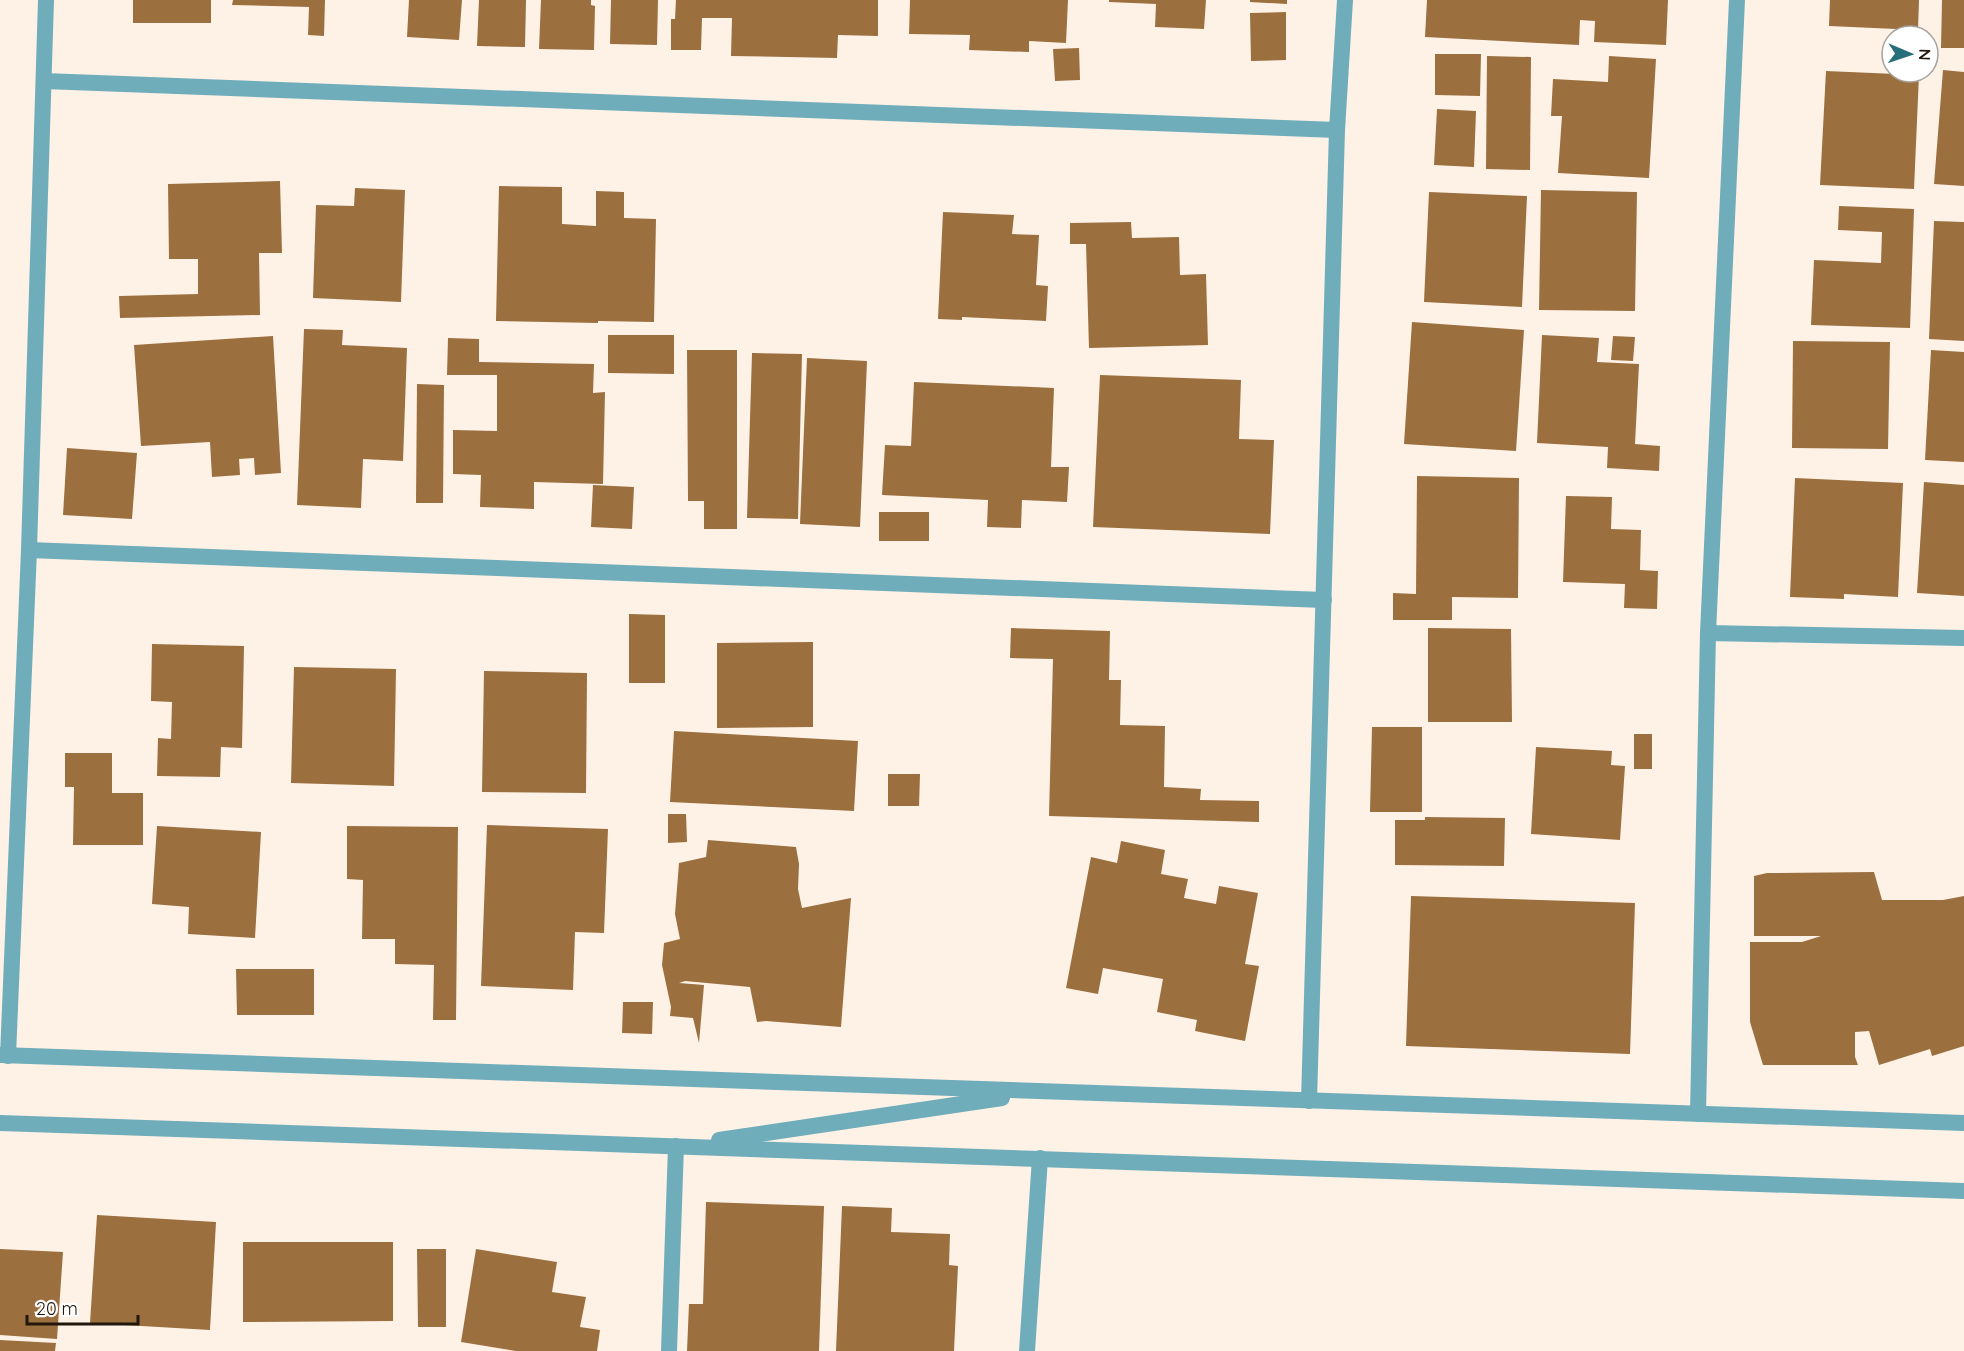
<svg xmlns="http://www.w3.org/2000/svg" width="1964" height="1351" viewBox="0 0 1964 1351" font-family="Quicksand,sans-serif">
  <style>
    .building { fill: #9c6f3f }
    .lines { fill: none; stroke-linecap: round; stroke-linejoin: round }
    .service { stroke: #6fadba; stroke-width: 16 }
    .minor { stroke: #6fadba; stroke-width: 16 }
    .tertiary { stroke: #6fadba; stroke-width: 16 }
  </style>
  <rect width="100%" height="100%" fill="#fef2e7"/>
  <g class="building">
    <rect x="133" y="0" width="78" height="23"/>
    <path d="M233,0H325L324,36L308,35L309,7L232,5Z"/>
    <path d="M409,0H462L459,40L407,37Z"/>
    <path d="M479,0H526L525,47L477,46Z"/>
    <path d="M541,0H591V5L595,6L594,50L539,49Z"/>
    <path d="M611,0H658L657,45L610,44Z"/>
    <path d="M676,0H878V36L838,35L837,58L731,56L732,18H702L701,50H671V19H675Z"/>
    <path d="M910,0H1068L1066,43L1029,41V52L969,50L970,35L909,34Z"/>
    <path d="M1109,0H1206L1204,29L1155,27L1156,4L1109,2Z"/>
    <path d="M1250,0H1287V4L1250,2Z"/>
    <path d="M1427,0H1668L1666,45L1594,42L1595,21L1580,20L1579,45L1425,37Z"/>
    <path d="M1830,0H1919L1918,30L1829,26Z"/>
    <path d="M1942,0H1964V48H1941Z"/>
    <path d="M1286,12V60L1251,61L1250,13Z"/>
    <path d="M1079,48L1080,80L1055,81L1053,49Z"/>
    <path d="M1435,54H1481L1480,96L1435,95Z"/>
    <path d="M1487,56L1531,57L1530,170L1486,169Z"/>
    <path d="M1609,56L1656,59L1649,178L1558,173L1562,116H1551L1553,79L1608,82Z"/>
    <path d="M1943,70L1964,72V186L1934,184Z"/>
    <path d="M1826,71L1919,75L1914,189L1820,185Z"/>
    <path d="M1437,109L1476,111L1474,167L1434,165Z"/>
    <path d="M280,181L282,253H259L260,315L120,318L119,296L198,294V259H169L168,184Z"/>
    <path d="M499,186L562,187V224L596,226V191L624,192V218L656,219L654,322L598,321V323L496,321Z"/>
    <path d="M355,188L405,190L401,302L313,298L316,205L354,206Z"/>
    <path d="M1541,190L1637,192L1635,311L1539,310Z"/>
    <path d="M1429,192L1527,196L1522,307L1424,302Z"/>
    <path d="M1839,206L1914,209L1910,328L1811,325L1814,260L1881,263L1882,232L1838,230Z"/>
    <path d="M943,212L1014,215L1012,234L1039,235L1036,285L1048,286L1046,321L962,317V320L938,319Z"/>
    <path d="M1934,221L1964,222V341L1929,339Z"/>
    <path d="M1131,222L1132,238L1179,237L1180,275L1206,274L1208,345L1089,348L1086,244H1070V223Z"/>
    <path d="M1412,322L1524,330L1516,451L1404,444Z"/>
    <path d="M304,329L343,330L342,345L407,348L403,461L363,459L361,508L297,505Z"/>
    <path d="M608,335H674V374L608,373Z"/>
    <path d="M1542,335L1599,338L1597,362L1639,364L1635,444L1660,446L1659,471L1607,468L1608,447L1537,443Z"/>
    <path d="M273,336L281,473L255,475L254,458L239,459L240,475L212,477L210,442L141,446L134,345Z"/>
    <path d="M1613,336L1635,337L1633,361L1611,360Z"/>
    <path d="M448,338L479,339V362L594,364L593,393L605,392L603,484L534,482V509L480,507L481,475L453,474V430L497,431V375H447Z"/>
    <path d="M1793,341L1890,342L1888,449L1792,448Z"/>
    <path d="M687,350H737V529H704V501H688Z"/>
    <path d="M1931,350L1964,352V462L1925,460Z"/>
    <path d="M752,353L802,354L798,519L747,518Z"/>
    <path d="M807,358L867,361L860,527L800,524Z"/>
    <path d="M1100,375L1241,380L1239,439L1274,440L1270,534L1093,527Z"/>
    <path d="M914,382L1054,388L1051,467H1069L1067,502L1022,500L1021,528L987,527L988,500L882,495L885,445L911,446Z"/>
    <path d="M417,384L444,385L443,503H416Z"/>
    <path d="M67,448L137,453L132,519L63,515Z"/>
    <path d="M1417,476L1519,478L1518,598L1452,597V620H1393V593L1416,594Z"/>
    <path d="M1795,478L1903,483L1898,597L1844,594V599L1790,597Z"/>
    <path d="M1924,482L1964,485V596L1917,593Z"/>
    <path d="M593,485L634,487L632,529L591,527Z"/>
    <path d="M1566,496L1612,497L1611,529L1641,530L1640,570L1658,571L1657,609L1624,608L1625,584L1563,582Z"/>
    <rect x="879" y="512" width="50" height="29"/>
    <path d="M629,614L665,615V683H629Z"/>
    <path d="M1011,628L1110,631L1109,680H1121L1120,725L1165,726L1164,787L1201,789L1200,800L1259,801V822L1049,816L1053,659L1010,658Z"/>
    <path d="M1428,628L1511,629L1512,722H1428Z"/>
    <path d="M813,642V727L717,728V643Z"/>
    <path d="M152,644L244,646L242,748L221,747L220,777L157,776L158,738L171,739L172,702L151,701Z"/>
    <path d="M294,667L396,669L394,786L291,783Z"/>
    <path d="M484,671L587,673L586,793L482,792Z"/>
    <path d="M1372,727H1422V812H1370Z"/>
    <path d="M674,731L858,741L854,811L670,802Z"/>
    <rect x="1634" y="734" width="18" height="35"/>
    <path d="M1536,747L1612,751L1611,765L1625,766L1620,840L1531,834Z"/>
    <path d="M65,753H112V793H143V845H73L74,787H65Z"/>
    <path d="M888,774H920L919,806H888Z"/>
    <path d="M668,814H686L687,842L668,843Z"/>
    <path d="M1425,817L1505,818L1504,866L1395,865V820H1425Z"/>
    <path d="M487,825L608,829L604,933L575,932L573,990L481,986Z"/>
    <path d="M157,826L261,832L255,938L188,934L189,907L152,904Z"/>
    <path d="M347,826L458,827L456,1020H433L434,965L395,964V939H362L363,880L347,879Z"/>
    <path d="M708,840L796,847L799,864L798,889L802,908L851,898L841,1027L766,1021L757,1022L750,987L685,981L679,983L704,985L699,1043L693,1018L670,1016L671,1007L662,965L664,943L680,939L675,914L679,863L706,857Z"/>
    <path d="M1121,841L1165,850L1161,874L1188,879L1184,898L1216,904L1219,886L1258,893L1245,964L1259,966L1245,1041L1195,1031L1197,1020L1157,1012L1163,979L1103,968L1098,994L1066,988L1091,857L1117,863Z"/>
    <path d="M1874,872L1882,900H1943L1964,896V1046L1932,1056L1930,1049L1879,1065L1869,1031L1855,1032V1057L1858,1065H1763L1750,1022V942H1802L1821,936H1754V876L1767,873Z"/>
    <path d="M1411,896L1635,903L1630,1054L1406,1046Z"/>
    <path d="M236,969H314V1015H237Z"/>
    <path d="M623,1002H653L652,1034L622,1033Z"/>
    <path d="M706,1202L824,1206L819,1351H687L689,1304H703Z"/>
    <path d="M842,1206L892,1208L891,1232L950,1234L949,1265L958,1266L954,1351H836Z"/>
    <path d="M97,1215L216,1222L210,1330L90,1323Z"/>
    <path d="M243,1242H393V1321L243,1322Z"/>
    <path d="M0,1249L63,1252L57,1339L0,1335Z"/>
    <path d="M417,1249H446V1327H418Z"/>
    <path d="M476,1249L557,1262L552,1292L586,1297L580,1327L600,1330L597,1351H516L461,1342Z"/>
    <path d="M0,1340L56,1343L55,1351H0Z"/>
  </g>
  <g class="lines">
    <path class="service" d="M1708,633L1964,638"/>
    <g class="minor">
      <path d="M44,81L1337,130"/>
      <path d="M29,550L1324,600"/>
      <path d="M8,1056L29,550L46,0"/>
      <path d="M1309,1101L1337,130L1345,0"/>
      <path d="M1698,1114L1708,633L1737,0"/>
      <path d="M669,1351L676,1146"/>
      <path d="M1027,1351L1040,1158"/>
    </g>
    <g class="tertiary">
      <path d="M0,1055L1964,1123"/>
      <path d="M0,1123L1964,1191"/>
      <path d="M719,1140L1002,1098"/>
    </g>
  </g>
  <g transform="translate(1910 54) rotate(92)"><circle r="28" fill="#ffffff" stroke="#a6a29e" stroke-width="1.5"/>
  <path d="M0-4.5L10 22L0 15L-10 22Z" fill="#286f7c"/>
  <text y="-9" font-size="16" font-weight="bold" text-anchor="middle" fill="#21170d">N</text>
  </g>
  <path d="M27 1315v9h111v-9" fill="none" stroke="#21170d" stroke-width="3"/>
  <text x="36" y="1315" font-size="18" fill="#21170d" stroke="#ffffff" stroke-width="4.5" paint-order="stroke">20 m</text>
</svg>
